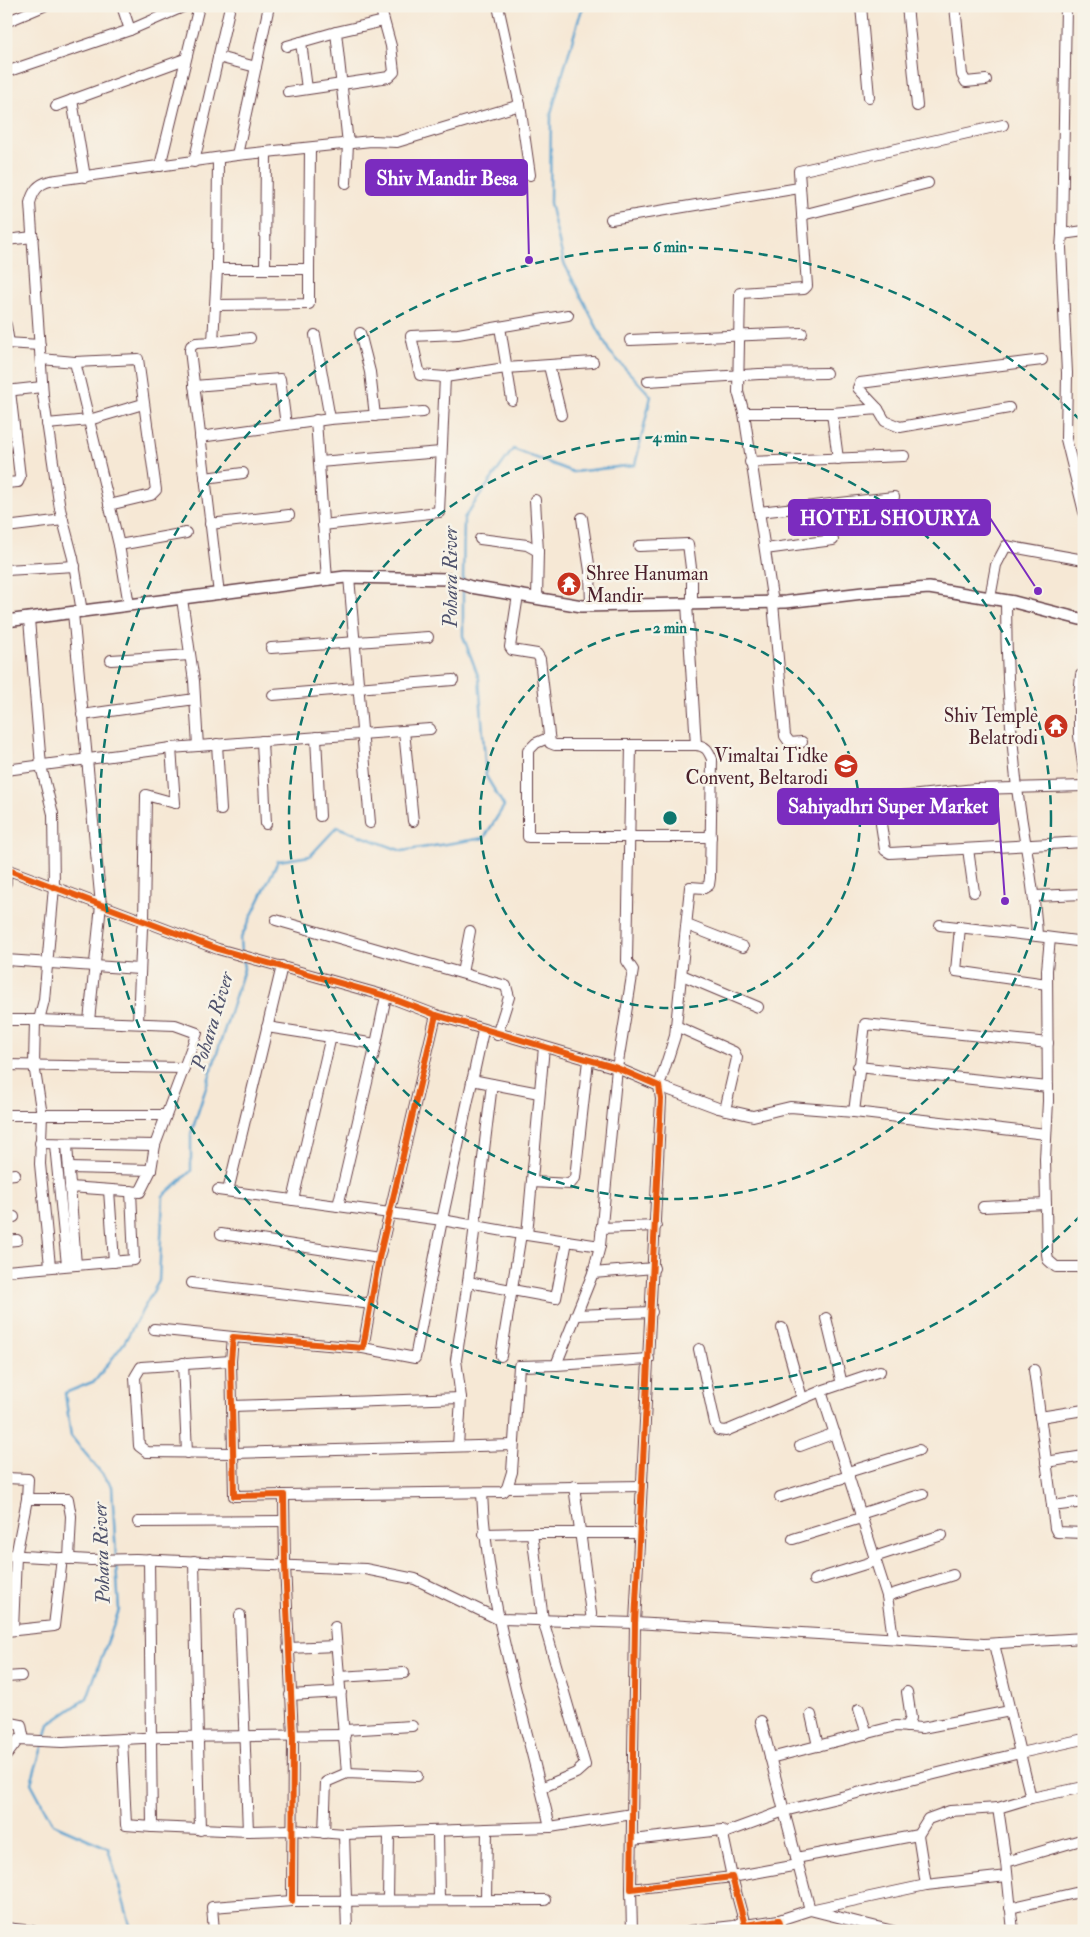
<svg xmlns="http://www.w3.org/2000/svg" width="1090" height="1937" viewBox="0 0 1090 1937" font-family="'IM FELL Double Pica',serif">
  <style>
    .lines { fill: none; stroke-linecap: round; stroke-linejoin: round }
    .stream { stroke: #58a1cf; stroke-width: 2.5 }
    .minor-casing { stroke: #643d44; stroke-width: 12 }
    .tertiary-casing { stroke: #643d44; stroke-width: 14 }
    .minor { stroke: #fff; stroke-width: 10 }
    .tertiary { stroke: #fff; stroke-width: 11 }
    .cycleway-casing { stroke: #f7f3e8; stroke-width: 9 }
    .cycleway { stroke: #e8590c; stroke-width: 6 }
    .ring { fill: none; stroke: #0f766e; stroke-width: 2.5; stroke-dasharray: 9 6 }
    .labels { text-anchor: middle; stroke-width: 5; stroke-linejoin: round; paint-order: stroke }
    .poi-label { font-size: 19px; fill: #4a1f2b; stroke: #f7f3e8; text-anchor: end }
    .water-label { font-size: 20px; font-style: italic; fill: #50536d; stroke: #f7f3e8 }
    .centre { fill: #0f766e; stroke: #f7f3e8; stroke-width: 2.5 }
    .ring-label { font-size: 15px; text-anchor: middle; font-weight: bold; fill: #0f766e; stroke: #f7f3e8; stroke-width: 5; stroke-linejoin: round; paint-order: stroke }
    .leader { fill: none; stroke: #7b2cbf; stroke-width: 2 }
    .callout-dot { fill: #7b2cbf; stroke: #f7f3e8; stroke-width: 2 }
    .callout { fill: #7b2cbf; stroke: #7b2cbf; stroke-width: 2 }
    .callout-label { font-size: 20px; text-anchor: middle; font-weight: bold; fill: #fff }
  </style>
  <rect width="100%" height="100%" fill="#f7f3e8"/>
  <filter id="ink" filterUnits="userSpaceOnUse"><feTurbulence type="fractalNoise" baseFrequency=".02" numOctaves="2"/><feDisplacementMap in="SourceGraphic" scale="10" xChannelSelector="R" yChannelSelector="G"/><feConvolveMatrix kernelMatrix="1 2 1 2 8 2 1 2 1" color-interpolation-filters="sRGB"/></filter>
  <filter id="wash" filterUnits="userSpaceOnUse"><feTurbulence type="fractalNoise" baseFrequency=".0096" numOctaves="4" result="noise"/><feDisplacementMap in="SourceGraphic" scale="20" xChannelSelector="R" yChannelSelector="G"/><feGaussianBlur stdDeviation="1.12" result="paint"/><feColorMatrix in="noise" values="0 0 0 0 0 0 0 0 0 0 0 0 0 0 0 0 0 1.4 0 .05"/><feComposite in="paint" operator="in"/></filter>
  <g filter="url(#wash)">
    <rect width="100%" height="100%" fill="#f6e8d5"/>
    <g class="lines">
      <g class="stream">
        <path d="M463,582L464,518L513,449L573,472L635,465L651,396L609,351L564,263L550,203L551,113L580,15L584,6"/>
        <path d="M241,952L240,940L278,861L310,856L337,827L402,851L484,838L504,806L486,776L479,678L463,636V587"/>
        <path d="M116,1557L112,1486L71,1436L65,1393L95,1381L124,1343L159,1281L163,1196L191,1171V1134L244,969L243,960"/>
        <path d="M45,1739L49,1724L87,1698L119,1610L116,1563"/>
        <path d="M43,1744L31,1783L53,1824L108,1848L132,1931"/>
      </g>
    </g>
  </g>
  <g filter="url(#ink)">
    <g class="lines">
      <defs>
        <g id="minor">
          <path d="M122,6L130,30"/>
          <path d="M498,6L520,105L530,175"/>
          <path d="M861,6L869,97"/>
          <path d="M907,6L917,106"/>
          <path d="M955,6L962,75L966,82L986,80"/>
          <path d="M6,22L44,6"/>
          <path d="M301,42L307,89"/>
          <path d="M287,46L336,32"/>
          <path d="M218,57L256,67"/>
          <path d="M6,72L130,30L185,6"/>
          <path d="M288,92L389,77L394,72L391,46L380,6"/>
          <path d="M72,100L85,177"/>
          <path d="M56,106L185,59"/>
          <path d="M237,155L269,6"/>
          <path d="M194,162L230,6"/>
          <path d="M160,166L199,6"/>
          <path d="M346,183L348,144L336,32L384,21"/>
          <path d="M802,215L928,183"/>
          <path d="M611,219L799,188"/>
          <path d="M1084,231L1062,234L1061,248L1067,373L1066,439L1084,512"/>
          <path d="M1062,234L1066,6"/>
          <path d="M6,240L33,237"/>
          <path d="M217,269L218,158"/>
          <path d="M309,269L310,148"/>
          <path d="M216,305L309,304V269H265"/>
          <path d="M568,315L458,334L411,336L420,375L445,377L506,368L593,362"/>
          <path d="M6,325L9,343"/>
          <path d="M500,327L512,400"/>
          <path d="M360,333L370,372L375,416"/>
          <path d="M315,335L330,419"/>
          <path d="M630,340L802,333"/>
          <path d="M213,342L250,338"/>
          <path d="M6,343L40,345"/>
          <path d="M41,359L75,362L119,545L129,605"/>
          <path d="M75,362L138,359L156,490L151,495L109,505"/>
          <path d="M549,366L561,415"/>
          <path d="M648,381L759,374L826,373"/>
          <path d="M194,386L280,379L286,425"/>
          <path d="M6,391L42,387"/>
          <path d="M878,409L858,388L860,383L1042,360"/>
          <path d="M744,413H832L878,409L885,421L900,427L1009,408"/>
          <path d="M832,413L838,459"/>
          <path d="M316,420L327,580"/>
          <path d="M47,424L89,420L143,404"/>
          <path d="M200,437L330,419L423,412"/>
          <path d="M319,462L441,452"/>
          <path d="M750,462L904,456"/>
          <path d="M205,478L243,473"/>
          <path d="M6,483L18,482L20,477L10,391"/>
          <path d="M535,500L538,551L537,598"/>
          <path d="M759,512L894,497"/>
          <path d="M582,518L590,571L591,605"/>
          <path d="M210,524L289,515"/>
          <path d="M323,525L439,512L445,377"/>
          <path d="M6,527L63,520"/>
          <path d="M480,539L527,545L538,551"/>
          <path d="M119,545L186,533"/>
          <path d="M639,546L688,544L692,576V604"/>
          <path d="M765,549L833,540"/>
          <path d="M6,570L75,566"/>
          <path d="M349,577L370,823"/>
          <path d="M219,594L190,350L191,346L196,343L213,342L217,269H265L266,152"/>
          <path d="M518,595L510,647L512,650L537,654L540,659L550,743L555,745H696C706,746 708,750 712,759L710,878L709,885L704,888L690,887L675,1036L659,1086L718,1108L753,1116L790,1107L854,1112L865,1024L1048,1043"/>
          <path d="M990,598L996,565L1006,546L1084,560"/>
          <path d="M182,599L194,681L198,746"/>
          <path d="M1006,601C1006,663 1010,726 1017,788C1023,837 1035,886 1037,936L1084,942"/>
          <path d="M687,604L696,745"/>
          <path d="M82,612L73,558L60,509L43,395L30,203C33,191 38,184 50,181L237,155L371,141L397,142L520,105"/>
          <path d="M73,613L101,905L89,1021"/>
          <path d="M271,648L428,637"/>
          <path d="M111,660L190,655"/>
          <path d="M1081,675L1079,695H1084"/>
          <path d="M273,695L453,680"/>
          <path d="M1079,695V736L1084,771"/>
          <path d="M82,715L195,699"/>
          <path d="M404,731L413,821"/>
          <path d="M316,737L320,816"/>
          <path d="M548,738L536,743L528,751V837H711"/>
          <path d="M262,741L266,824"/>
          <path d="M802,742L790,743L785,736L773,603L744,413L738,392L740,293L804,289L807,286L799,171L1003,125"/>
          <path d="M217,744L221,810"/>
          <path d="M6,770L171,748L430,729"/>
          <path d="M1084,786L975,789L881,799V824L885,850L890,853L1084,842"/>
          <path d="M6,832V883"/>
          <path d="M968,849L974,892"/>
          <path d="M6,869L218,949L386,996L436,1015L379,1258L363,1348L233,1337L231,1361L234,1496L284,1495L285,1565L293,1736L292,1901"/>
          <path d="M1034,896L1084,894"/>
          <path d="M276,920L506,986L509,997L497,1035"/>
          <path d="M687,925L743,947"/>
          <path d="M940,925L1037,936"/>
          <path d="M960,927L956,971L1047,984"/>
          <path d="M1050,938L1047,970L1048,1101L1045,1159L1047,1254L1048,1260L1056,1267H1084"/>
          <path d="M6,960L139,969"/>
          <path d="M462,973L470,931"/>
          <path d="M682,975L758,1007"/>
          <path d="M436,1015L617,1068L659,1086L661,1099L635,1623L631,1889L732,1877L745,1925L779,1920L782,1931"/>
          <path d="M6,1020H39L44,1000L54,887L53,814L41,766L29,619"/>
          <path d="M35,1020L34,1065L42,1115L40,1164L50,1266"/>
          <path d="M39,1020L175,1025L197,1033L155,1145L40,1143"/>
          <path d="M138,1022L142,928L144,921L146,795L175,803L171,748"/>
          <path d="M676,1026L734,1052L737,1058L725,1110"/>
          <path d="M267,1027L376,1044L338,1206"/>
          <path d="M483,1031L442,1220L527,1235L544,1047"/>
          <path d="M376,1044L386,996"/>
          <path d="M6,1065L184,1068"/>
          <path d="M858,1067L1048,1087"/>
          <path d="M472,1080L539,1093"/>
          <path d="M854,1112L1046,1134"/>
          <path d="M6,1115H166"/>
          <path d="M55,1145L67,1265"/>
          <path d="M67,1145L76,1265"/>
          <path d="M69,1168L151,1170"/>
          <path d="M6,1175L15,1174"/>
          <path d="M532,1182L570,1184L575,1178L588,1060"/>
          <path d="M70,1187L140,1192L151,1170L155,1145"/>
          <path d="M109,1190L114,1262"/>
          <path d="M218,1190L442,1220L415,1358L363,1348"/>
          <path d="M228,1191L282,966"/>
          <path d="M293,1200L331,1036"/>
          <path d="M983,1207L1046,1204"/>
          <path d="M6,1218L14,1217"/>
          <path d="M601,1228L656,1226"/>
          <path d="M221,1234L379,1258"/>
          <path d="M527,1235L600,1246L617,1068L633,970L627,961L631,745"/>
          <path d="M6,1241L17,1240"/>
          <path d="M6,1271L134,1260L131,1191"/>
          <path d="M593,1273L654,1268"/>
          <path d="M468,1282L556,1298L567,1241"/>
          <path d="M192,1283L372,1304"/>
          <path d="M576,1315L652,1312"/>
          <path d="M826,1318L842,1384"/>
          <path d="M782,1328L802,1398"/>
          <path d="M154,1329L233,1337"/>
          <path d="M699,1349L715,1423L718,1430L726,1431L821,1391L880,1371"/>
          <path d="M501,1356L521,1234"/>
          <path d="M231,1361L141,1367L135,1377L139,1446L147,1452L233,1453L513,1445"/>
          <path d="M183,1363L187,1453"/>
          <path d="M556,1365L649,1359"/>
          <path d="M1034,1370L1055,1528L1057,1532L1084,1533"/>
          <path d="M821,1391L887,1596L893,1638"/>
          <path d="M461,1398L456,1360L468,1282L492,1084"/>
          <path d="M232,1406L461,1398L458,1446"/>
          <path d="M1040,1417L1084,1410"/>
          <path d="M800,1446L835,1433"/>
          <path d="M1046,1462L1084,1456"/>
          <path d="M848,1472L919,1450"/>
          <path d="M6,1478L28,1479L27,1499H68L71,1516L69,1559"/>
          <path d="M574,1486L592,1621"/>
          <path d="M507,1488L642,1486"/>
          <path d="M482,1493C487,1607 525,1716 550,1827"/>
          <path d="M284,1495L503,1492L507,1488L512,1472L519,1366L556,1365L593,1273L600,1246"/>
          <path d="M780,1497L849,1476"/>
          <path d="M1052,1506L1084,1502"/>
          <path d="M860,1514L923,1494"/>
          <path d="M138,1522L284,1521"/>
          <path d="M532,1533H640"/>
          <path d="M484,1534L532,1533L543,1620L585,1765L576,1773L541,1788"/>
          <path d="M793,1539L861,1518"/>
          <path d="M6,1555L91,1560L136,1559L365,1569L415,1579L498,1619L635,1623L984,1644L1084,1638"/>
          <path d="M874,1557L942,1535"/>
          <path d="M149,1559L152,1827L248,1831L293,1830L344,1834L487,1829L486,1900"/>
          <path d="M194,1561L200,1830"/>
          <path d="M814,1580L875,1561"/>
          <path d="M887,1596L953,1575"/>
          <path d="M240,1615L248,1831"/>
          <path d="M335,1627L347,1773"/>
          <path d="M13,1630L16,1556L27,1499"/>
          <path d="M7,1631L54,1626L62,1558"/>
          <path d="M994,1644L1020,1753L1084,1739"/>
          <path d="M288,1648L336,1646"/>
          <path d="M6,1677L21,1676"/>
          <path d="M339,1677L404,1673"/>
          <path d="M907,1692L911,1718L907,1727"/>
          <path d="M290,1695L341,1692"/>
          <path d="M859,1709L867,1734"/>
          <path d="M811,1715L818,1746"/>
          <path d="M6,1722L21,1725L24,1740"/>
          <path d="M345,1730L412,1726"/>
          <path d="M122,1739L126,1825L152,1827"/>
          <path d="M6,1756L18,1740L62,1742L163,1737L345,1735"/>
          <path d="M770,1758L896,1726L922,1728L1010,1711"/>
          <path d="M1031,1798L1084,1787"/>
          <path d="M998,1808L950,1811L928,1819L918,1835L926,1885L1007,1876"/>
          <path d="M487,1829L550,1827L632,1814"/>
          <path d="M438,1831L439,1900"/>
          <path d="M324,1833L326,1782L347,1773L417,1776"/>
          <path d="M344,1834L347,1931"/>
          <path d="M724,1835V1833L784,1811L761,1721"/>
          <path d="M632,1840L722,1830L732,1877L798,1865"/>
          <path d="M796,1858L918,1835"/>
          <path d="M926,1885L810,1910L784,1811L1020,1753L1031,1798L998,1808L1006,1862"/>
          <path d="M631,1889L632,1931"/>
          <path d="M388,1900L389,1833"/>
          <path d="M1010,1908L1084,1891"/>
          <path d="M779,1920L810,1910L893,1931"/>
          <path d="M6,1928L33,1931"/>
          <path d="M214,1931L212,1907L292,1901L545,1900"/>
          <path d="M689,1931L734,1926L744,1921"/>
          <path d="M1013,1931L1006,1862L1084,1839"/>
        </g>
        <path id="tertiary" d="M6,621L345,577L448,579L471,587L582,606L786,602L863,593L929,588L1014,602L1084,620"/>
      </defs>
      <use href="#minor" class="minor-casing"/>
      <use href="#tertiary" class="tertiary-casing"/>
      <use href="#minor" class="minor"/>
      <use href="#tertiary" class="tertiary"/>
      <defs>
        <g id="cycleway">
          <path d="M6,869L218,949L386,996L436,1015L379,1258L363,1348L233,1337L231,1361L234,1496L284,1495L285,1565L293,1736L292,1901"/>
          <path d="M436,1015L617,1068L659,1086L661,1099L635,1623L631,1889L732,1877L745,1925L779,1920L782,1931"/>
        </g>
      </defs>
      <use href="#cycleway" class="cycleway-casing"/>
      <use href="#cycleway" class="cycleway"/>
    </g>
  </g>
  <g class="ring">
    <circle cx="670" cy="818" r="190"/>
    <circle cx="670" cy="818" r="381"/>
    <path d="M1081 1215A571 571 0 1 1 1081 421"/>
  </g>
  <defs>
    <symbol id="temple-disc" viewBox="-11 -11 22 22"><circle r="9.5" fill="#c8321e" stroke="#f7f3e8"/><path d="M0-6L5-2H3V0L6.5 2.5H4V6H1.5V3h-3V6H-4V2.5H-6.5L-3 0V-2H-5Z" fill="#fff"/></symbol>
    <symbol id="school-disc" viewBox="-11 -11 22 22"><circle r="9.5" fill="#c8321e" stroke="#f7f3e8"/><path d="M0-5L7-2L0 1L-7-2ZM-4 1L0 2.5L4 1V4Q0 6-4 4Z" fill="#fff"/></symbol>
  </defs>
  <g fill-rule="evenodd">
    <use href="#temple-disc" x="555" y="570" width="28" height="28"/>
    <use href="#temple-disc" x="1042" y="712" width="28" height="28"/>
    <use href="#school-disc" x="832" y="752" width="28" height="28"/>
  </g>
  <g class="labels">
    <g class="poi-label">
      <text x="586" y="580" text-anchor="start">Shree Hanuman<tspan x="586" dy="22">Mandir</tspan></text>
      <text x="1038" y="722">Shiv Temple<tspan x="1038" dy="22">Belatrodi</tspan></text>
      <text x="828" y="762">Vimaltai Tidke<tspan x="828" dy="22">Convent, Beltarodi</tspan></text>
    </g>
    <g class="water-label">
      <text transform="translate(450 577) rotate(-90)" y="7">Pohara River</text>
      <text transform="translate(212 1021) rotate(-73)" y="7">Pohara River</text>
      <text transform="translate(101 1553) rotate(-92)" y="7">Pohara River</text>
    </g>
  </g>
  <circle cx="670" cy="818" r="8" class="centre"/>
  <g class="ring-label">
    <text x="670" y="252">6 min</text>
    <text x="670" y="442">4 min</text>
    <text x="670" y="633">2 min</text>
  </g>
  <path class="leader" d="M529 260L527 178M1038 591L990 518M1005 901L998 806"/>
  <g class="callout-dot">
    <circle cx="529" cy="260" r="5"/>
    <circle cx="1038" cy="591" r="5"/>
    <circle cx="1005" cy="901" r="5"/>
  </g>
  <g class="callout">
    <rect x="366" y="160" width="161" height="35" rx="5"/>
    <rect x="789" y="500" width="201" height="35" rx="5"/>
    <rect x="778" y="789" width="220" height="35" rx="5"/>
  </g>
  <g class="callout-label">
    <text x="447" y="185">Shiv Mandir Besa</text>
    <text x="890" y="525">HOTEL SHOURYA</text>
    <text x="888" y="813">Sahiyadhri Super Market</text>
  </g>
  <rect width="1090" height="1937" fill="none" stroke="#f7f3e8" stroke-width="25"/>
</svg>
